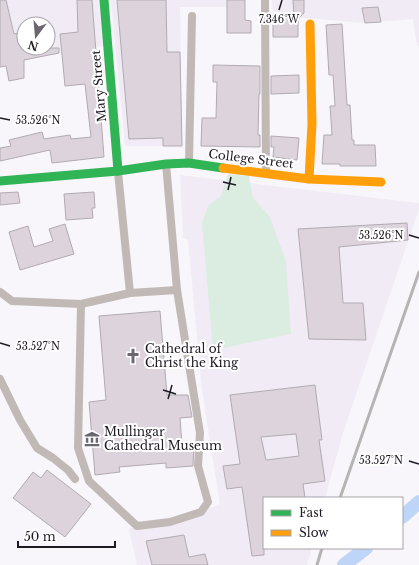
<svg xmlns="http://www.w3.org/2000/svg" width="419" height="565" viewBox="0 0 419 565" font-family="'Libre Baskerville',serif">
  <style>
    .built { fill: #f1ebf6; fill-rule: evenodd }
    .green { fill: #dbede0 }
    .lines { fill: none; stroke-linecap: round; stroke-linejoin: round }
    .canal { stroke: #bfd5f7; stroke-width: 14 }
    .building { fill: #ddd3dd; stroke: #b1abb1; fill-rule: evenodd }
    .lane { stroke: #c1b9b5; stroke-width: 8 }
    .fast { stroke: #30b455; stroke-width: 9 }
    .slow { stroke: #ff9f0a; stroke-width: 9 }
    .rail { stroke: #b7b3b4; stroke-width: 3 }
    .ticks { fill: none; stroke: #1f1925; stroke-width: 1.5 }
    .labels { text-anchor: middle; stroke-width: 4; stroke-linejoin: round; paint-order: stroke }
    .street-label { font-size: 12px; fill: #1f1925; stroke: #fff }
    .poi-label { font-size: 12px; fill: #1f1925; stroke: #fff; text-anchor: start }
    .ticks-label { font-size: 10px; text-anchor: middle; fill: #1f1925; stroke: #fff; stroke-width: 4; stroke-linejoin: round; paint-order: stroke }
  </style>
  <rect width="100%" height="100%" fill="#f8f6fa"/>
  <g class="built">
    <path d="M0,0H100L104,46L62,51L0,67ZM24,24H48V48H24Z"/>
    <path d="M111,0H245V7H180L182,146H125Z"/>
    <path d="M272,0H419V46L417,45L413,19L365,23L304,18L273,17Z"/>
    <path d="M180,175L419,203V209L343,433L325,498H264V548H312L307,565H137L129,529L220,505L202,390L188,240L183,238Z"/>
  </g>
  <path class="green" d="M228,174L249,176L253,198L270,217L286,261L291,334L213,350L202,223L208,206L221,196Z"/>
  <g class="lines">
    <g class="canal">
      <path d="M402,517L419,502"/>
      <path d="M344,565L366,548"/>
    </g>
  </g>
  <g class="building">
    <path d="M0,0H6L14,34L24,32V48H59V53L24,60V78L9,81L6,66L0,67Z"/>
    <path d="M77,0H92L104,157L52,163L50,150L0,161V148L11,146L9,140L42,132L44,139L70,135L71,139L91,137L85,84L65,86L60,34L78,32Z"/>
    <path d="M117,0H166L167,52H180L182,146H163V138L129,139Z"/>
    <path d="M227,0H245V20L251,21V33H227Z"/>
    <path d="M293,0H304V13L299,18L298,24V37H273V18H294Z"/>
    <path d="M378,7L381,22L365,23L362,8Z"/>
    <path d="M342,24L347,105H350L352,140H354V145H375L376,166H340V164H322L324,135H332L330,106H335L333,75H329L326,25Z"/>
    <path d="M213,65L260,66V94H259L258,135H260V147L201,146L202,118H216L217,82H213Z"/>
    <path d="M299,75V93L271,94V76Z"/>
    <path d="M271,136L299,138L297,160L273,157L274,147H271Z"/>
    <path d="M18,192L20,203L0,205V193Z"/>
    <path d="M94,192L95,208H92L93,218L66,220L64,194Z"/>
    <path d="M407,223L408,240L339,247L343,303H363L366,340L309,339L298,229Z"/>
    <path d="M65,224L74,254L20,270L9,232L28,226L34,247L53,241L49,229Z"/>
    <path d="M160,311L167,395H188L192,417L180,418L182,445L194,444L193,466L166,468V463L119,467L120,472L95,475L89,402L106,400L99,316Z"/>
    <path d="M315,385L322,440H319L325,481L303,484L305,498H264V555L252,556L242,487L227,489L223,466L240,464L230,395ZM296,434L299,456L266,460L261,437Z"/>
    <path d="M47,470L91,504L65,537L13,498L33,472L41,478Z"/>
    <path d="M184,535L189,557L205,554L208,565H152L146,541Z"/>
  </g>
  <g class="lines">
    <g class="lane">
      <path d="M265,0L266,173"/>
      <path d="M189,162L192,16"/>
      <path d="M118,172L130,293"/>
      <path d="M0,292L12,301L81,304L78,448L89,481L137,526L170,522L201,512L208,502L198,466L200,433L177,290L166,164"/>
      <path d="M81,304L130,293L177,290"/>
      <path d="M0,379L20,420L37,448L53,458L68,470L75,479"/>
    </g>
    <g class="fast">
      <path d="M104,0L118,171"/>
      <path d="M0,181L118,171L166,164L189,163L223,168"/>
    </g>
    <g class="slow">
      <path d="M223,168L309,179L381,182"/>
      <path d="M309,179L312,124L310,24"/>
    </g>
    <g class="rail">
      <path d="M340,498L419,272"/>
      <path d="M317,565L322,548"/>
    </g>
  </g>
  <path class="ticks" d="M279,10L282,0M0,118L10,120M223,182L236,185M228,190L231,177M409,235L419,238M0,343L10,346M163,390L176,394M168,399L172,385M409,461L419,464"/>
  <defs>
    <symbol id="church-bare" viewBox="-9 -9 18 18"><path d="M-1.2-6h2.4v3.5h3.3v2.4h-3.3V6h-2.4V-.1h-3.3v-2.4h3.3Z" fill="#6b6670" stroke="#fff" stroke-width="2.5" paint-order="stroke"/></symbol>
    <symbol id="museum-bare" viewBox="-9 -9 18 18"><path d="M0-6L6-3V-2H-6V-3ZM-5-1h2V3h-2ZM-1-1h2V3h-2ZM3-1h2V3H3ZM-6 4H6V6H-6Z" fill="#6b6670" stroke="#fff" stroke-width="2.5" paint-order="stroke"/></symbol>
  </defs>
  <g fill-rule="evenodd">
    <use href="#church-bare" x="122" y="345" width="22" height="22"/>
    <use href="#museum-bare" x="81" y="428" width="22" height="22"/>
  </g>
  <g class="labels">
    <g class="street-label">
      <text transform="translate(99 86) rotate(-95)" y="4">Mary Street</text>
      <text transform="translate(251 159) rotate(7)" y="4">College Street</text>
    </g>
    <g class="poi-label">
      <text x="145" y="353">Cathedral of<tspan x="145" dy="14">Christ the King</tspan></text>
      <text x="104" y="436">Mullingar<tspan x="104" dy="14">Cathedral Museum</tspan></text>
    </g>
  </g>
  <g class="ticks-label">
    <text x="279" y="23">7.346°W</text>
    <text x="38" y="124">53.526°N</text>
    <text x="381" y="239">53.526°N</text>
    <text x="38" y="350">53.527°N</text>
    <text x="381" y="464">53.527°N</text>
  </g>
  <rect x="263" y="497" width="140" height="52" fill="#ffffff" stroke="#a5a3a8"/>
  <rect x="271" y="510" width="20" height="6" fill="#30b455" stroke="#a5a3a8"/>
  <text x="299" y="517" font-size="12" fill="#1f1925">Fast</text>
  <rect x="271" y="530" width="20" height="6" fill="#ff9f0a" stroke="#a5a3a8"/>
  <text x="299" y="537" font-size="12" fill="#1f1925">Slow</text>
  <g transform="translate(36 36) rotate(196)"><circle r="19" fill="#ffffff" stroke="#a5a3a8"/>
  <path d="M0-3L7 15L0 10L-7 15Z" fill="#6b6670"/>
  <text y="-6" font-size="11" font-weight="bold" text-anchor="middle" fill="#1f1925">N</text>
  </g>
  <path d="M18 541v6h97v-6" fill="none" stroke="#1f1925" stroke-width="2"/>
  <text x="24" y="541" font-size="12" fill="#1f1925" stroke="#ffffff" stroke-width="3" paint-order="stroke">50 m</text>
</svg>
